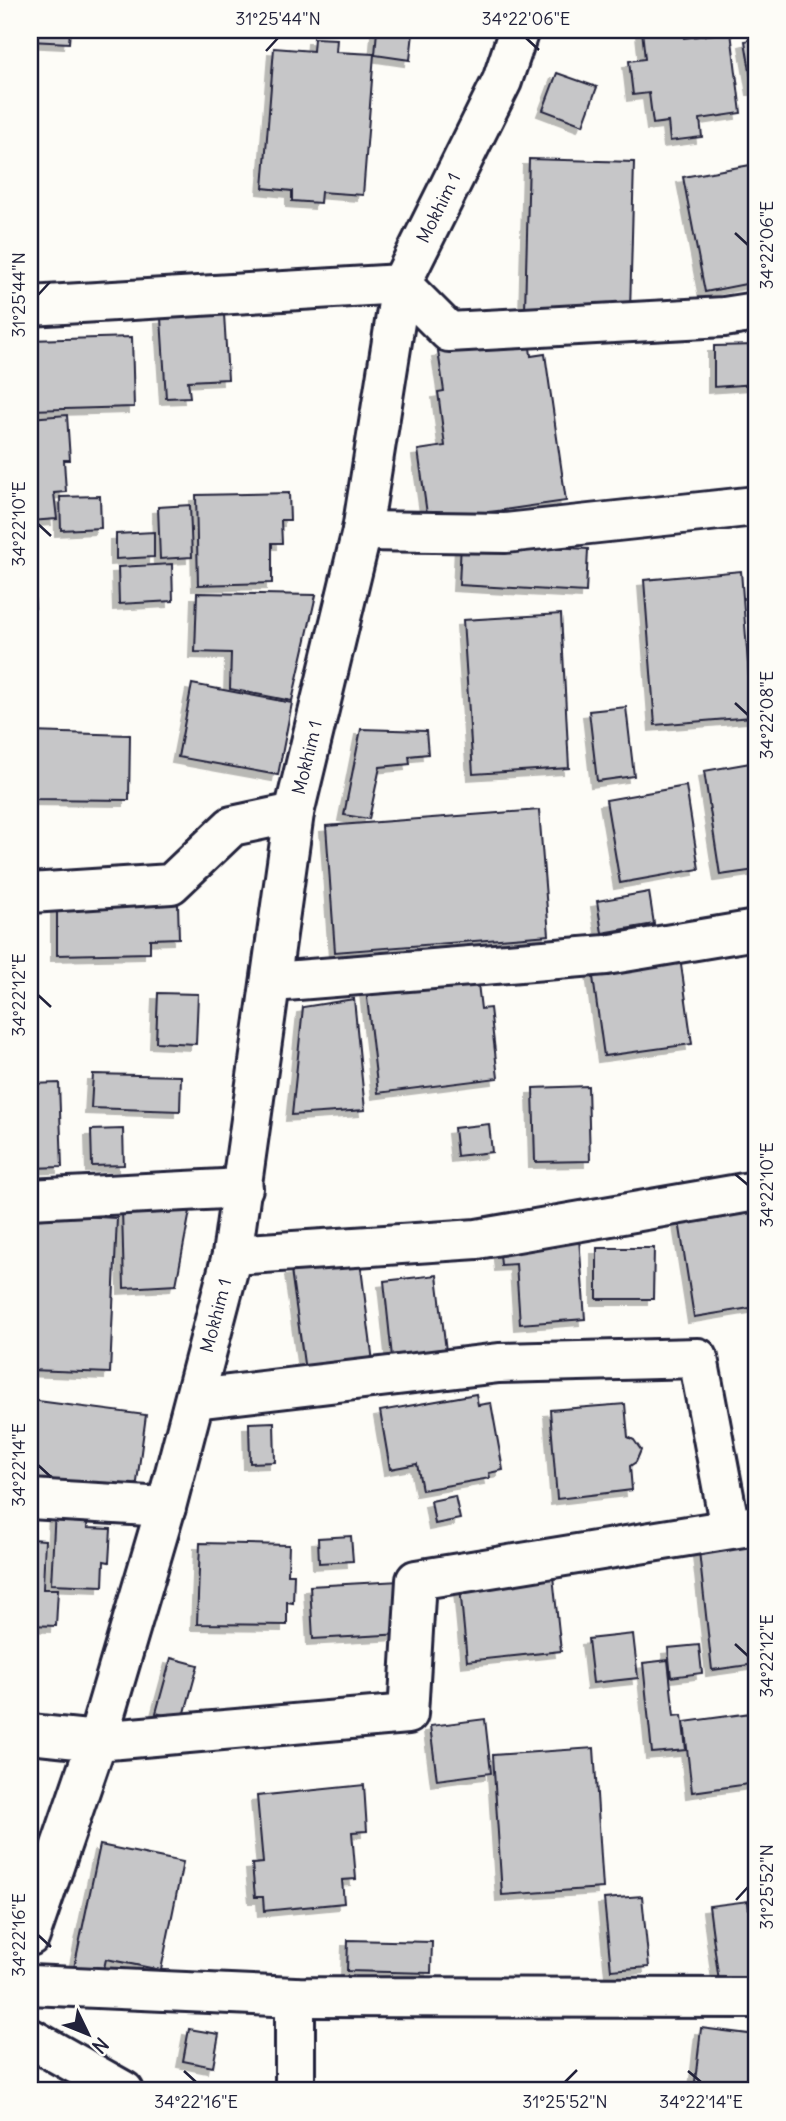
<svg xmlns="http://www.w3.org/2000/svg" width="786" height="2121" viewBox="0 0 786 2121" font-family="Delius,sans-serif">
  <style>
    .building { fill: #c6c6c8; stroke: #22223b; stroke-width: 2; filter: url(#shadow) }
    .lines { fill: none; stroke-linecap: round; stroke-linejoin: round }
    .street-casing { stroke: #22223b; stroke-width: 44 }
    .secondary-casing { stroke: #22223b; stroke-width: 44 }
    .street { stroke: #fdfcf7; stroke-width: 38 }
    .secondary { stroke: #fdfcf7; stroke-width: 38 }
    .ticks { fill: none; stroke: #22223b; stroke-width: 2.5 }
    .labels { text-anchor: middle; stroke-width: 7; stroke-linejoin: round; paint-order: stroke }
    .street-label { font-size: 18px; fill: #22223b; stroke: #fdfcf7 }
    .neatline { fill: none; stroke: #22223b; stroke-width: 2.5 }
    .ticks-label { font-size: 18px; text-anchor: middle; fill: #22223b }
  </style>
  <defs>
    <filter id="shadow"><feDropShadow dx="-6" dy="6" stdDeviation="0" flood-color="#0004"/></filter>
  </defs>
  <rect width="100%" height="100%" fill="#fdfcf7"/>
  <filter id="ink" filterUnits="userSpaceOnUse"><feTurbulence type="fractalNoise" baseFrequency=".0143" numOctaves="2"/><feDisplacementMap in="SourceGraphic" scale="14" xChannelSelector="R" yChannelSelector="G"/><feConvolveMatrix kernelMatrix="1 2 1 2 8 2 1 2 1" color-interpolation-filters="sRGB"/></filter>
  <g filter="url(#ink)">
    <g class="building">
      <path d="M30,30H70L69,43L30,41Z"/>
      <path d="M377,30L413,33L410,60L375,55Z"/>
      <path d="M642,30H683L684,38L731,32L741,113L700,119L702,137L670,141L668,122L653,124L649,93L633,95L629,61L645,59Z"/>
      <path d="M314,38L337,39L336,52L374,54L363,195L321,192L320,203L292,201V191L263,188L274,48L313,51Z"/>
      <path d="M756,38V89H753L745,41Z"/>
      <path d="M557,73L597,87L583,125L543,110Z"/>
      <path d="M529,159L634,162L630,312L525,310Z"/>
      <path d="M756,164V282L705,292L683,177Z"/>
      <path d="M224,314L228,379L188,381L190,397L166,398L161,318Z"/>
      <path d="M132,337L134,407L30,410V340Z"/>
      <path d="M529,338L531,356L545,354L566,501L428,521L418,450L445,446L438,392L444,391L438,351Z"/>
      <path d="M756,345V384L714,387V346Z"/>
      <path d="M67,415L70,460H64L66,492L54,493L57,519L30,521V418Z"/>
      <path d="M289,493L290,520H281L282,543H272V583L198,585L196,495Z"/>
      <path d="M100,496L101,528L61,530L60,497Z"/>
      <path d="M190,505L192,557L160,559L158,507Z"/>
      <path d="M154,532V557L116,559V534Z"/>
      <path d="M461,542L588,549L586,592L459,585Z"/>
      <path d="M30,550L35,608H30Z"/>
      <path d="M172,564L173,601L119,604L118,567Z"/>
      <path d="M741,571L752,717L655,725L644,580Z"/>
      <path d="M197,593L316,595L292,701L230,689L231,653L195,652Z"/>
      <path d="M561,614L569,768L473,774L463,620Z"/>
      <path d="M192,684L292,703L278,775L178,757Z"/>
      <path d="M626,707L634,776L597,781L589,711Z"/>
      <path d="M361,729L426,731L428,754L409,756L410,764L380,767L369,819L344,815Z"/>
      <path d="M30,732L130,735L129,800L30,799Z"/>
      <path d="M756,762V870L720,875L704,771Z"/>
      <path d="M686,786L699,869L620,883L606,800Z"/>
      <path d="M539,810L549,935L335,952L326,826Z"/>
      <path d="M649,892L654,924L602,933L597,901Z"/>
      <path d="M178,904L179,938L150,939V953L57,955V907Z"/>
      <path d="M680,957L692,1044L604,1056L592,970Z"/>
      <path d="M477,975L481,1009L490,1008L498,1078L378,1093L366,989Z"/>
      <path d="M158,993L198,994L196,1044L156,1042Z"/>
      <path d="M354,999L365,1110L292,1115L303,1007Z"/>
      <path d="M93,1074L181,1076L180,1111L91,1108Z"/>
      <path d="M59,1083L62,1167L30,1168V1084Z"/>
      <path d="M588,1086L590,1161L535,1162L533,1088Z"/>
      <path d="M489,1124L492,1152L457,1156L454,1128Z"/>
      <path d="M123,1129L124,1165L92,1166L91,1130Z"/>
      <path d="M191,1206L176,1285L124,1288L122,1208Z"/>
      <path d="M755,1210L756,1307L694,1317L679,1221Z"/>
      <path d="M35,1214L117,1218L110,1373L30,1370Z"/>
      <path d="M579,1238L585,1319L520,1324L516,1264L501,1265L499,1244Z"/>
      <path d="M597,1248H654L653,1299H597Z"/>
      <path d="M360,1260L373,1362L305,1371L291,1270Z"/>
      <path d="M437,1275L446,1351L392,1357L384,1281Z"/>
      <path d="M476,1394L478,1405L491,1403L503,1470L489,1473L490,1478L422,1490L417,1464L390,1469L380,1411Z"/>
      <path d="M30,1400L146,1415L135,1497L30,1483Z"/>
      <path d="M625,1404L628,1437L634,1440L641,1450L636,1462L630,1466L632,1490L557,1499L550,1410Z"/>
      <path d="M274,1422L275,1462L250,1463L249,1423Z"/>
      <path d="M455,1496L460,1519L435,1524L431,1501Z"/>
      <path d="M55,1510L88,1512L87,1528L111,1529L109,1562L104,1561L103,1586L51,1584Z"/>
      <path d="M351,1536L353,1561L319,1563L318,1538Z"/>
      <path d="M30,1539L45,1540L43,1589H58L56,1626L30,1625Z"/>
      <path d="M200,1543L289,1545L288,1574H294L293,1603L287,1602V1625L197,1624Z"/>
      <path d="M756,1545V1664L712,1670L699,1551Z"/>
      <path d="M553,1576L561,1651L467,1661L460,1587Z"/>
      <path d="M400,1581L403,1634L313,1639L310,1586Z"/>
      <path d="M633,1634L638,1678L593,1683L588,1639Z"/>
      <path d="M699,1645L702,1673L671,1677L668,1648Z"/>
      <path d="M171,1658L198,1665L183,1720L156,1713Z"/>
      <path d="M668,1660L674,1716L682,1715L686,1750L652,1753L643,1663Z"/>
      <path d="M751,1713L756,1783L692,1792L684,1722Z"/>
      <path d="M485,1719L491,1773L437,1780L430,1726Z"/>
      <path d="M594,1748L603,1888L502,1895L493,1755Z"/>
      <path d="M30,1775L35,1776L30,1800Z"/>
      <path d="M364,1785L367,1831L352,1832L356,1879L342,1880L344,1903L264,1911L263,1897H255L252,1864L263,1863L257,1796Z"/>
      <path d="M100,1845L183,1862L161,1970L106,1959L103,1973L74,1968Z"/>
      <path d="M642,1896L649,1967L611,1970L604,1899Z"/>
      <path d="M748,1901L756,1977L719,1982L709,1906Z"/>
      <path d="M348,1940L432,1942L431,1973L347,1971Z"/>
      <path d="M701,2028L756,2035V2091H694Z"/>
      <path d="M189,2029L219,2034L213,2067L183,2061Z"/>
    </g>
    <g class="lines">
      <defs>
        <g id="street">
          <path d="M401,284L449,332L724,317L756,312"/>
          <path d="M362,531L506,533L756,506"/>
          <path d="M30,893L171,884L232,826L294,813"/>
          <path d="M273,982L606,955L756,930"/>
          <path d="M30,1199L243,1188"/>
          <path d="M232,1255L477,1239L756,1191"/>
          <path d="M195,1399L499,1363L698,1358L730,1528"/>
          <path d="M30,1499L166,1507"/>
          <path d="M30,1734L97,1741L408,1714L416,1580L756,1525"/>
          <path d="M30,1985L295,1997L756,1998"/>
          <path d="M30,2038L124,2091"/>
          <path d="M295,2091V1997"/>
        </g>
        <g id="secondary">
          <path d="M30,306L401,284"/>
          <path id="s1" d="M30,1936L97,1741L166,1507L232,1255L294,813L362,531L401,284L502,81L519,30"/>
        </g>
      </defs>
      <use href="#street" class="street-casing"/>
      <use href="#secondary" class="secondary-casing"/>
      <use href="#street" class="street"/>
      <use href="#secondary" class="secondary"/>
    </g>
  </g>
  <path class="ticks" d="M526,38L539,50M266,51L278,38M735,233L748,245M38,295L50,282M38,524L51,536M735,703L748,715M38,995L51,1007M735,1174L748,1185M38,1465L51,1477M735,1644L748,1656M736,1900L748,1887M38,1935L51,1947M184,2071L196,2082M688,2071L701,2082M565,2082L577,2070"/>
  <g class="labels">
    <g class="street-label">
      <text dy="6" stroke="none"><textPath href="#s1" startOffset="1782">Mokhim 1</textPath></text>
      <text dy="6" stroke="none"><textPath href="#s1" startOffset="1214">Mokhim 1</textPath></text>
      <text dy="6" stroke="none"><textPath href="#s1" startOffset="648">Mokhim 1</textPath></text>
    </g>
  </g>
  <rect width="786" height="2121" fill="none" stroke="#fdfcf7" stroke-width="77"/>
  <g transform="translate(88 2034) rotate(133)" stroke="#fdfcf7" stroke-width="5" paint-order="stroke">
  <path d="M0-5L12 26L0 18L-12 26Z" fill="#22223b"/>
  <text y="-10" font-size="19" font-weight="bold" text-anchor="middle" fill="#22223b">N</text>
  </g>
  <rect x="38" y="38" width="710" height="2044" class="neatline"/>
  <g class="ticks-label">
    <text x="278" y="25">31°25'44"N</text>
    <text x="526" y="25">34°22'06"E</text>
    <text transform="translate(767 245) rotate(-90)" y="6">34°22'06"E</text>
    <text transform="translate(19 295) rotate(-90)" y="6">31°25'44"N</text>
    <text transform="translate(19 524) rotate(-90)" y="6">34°22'10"E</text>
    <text transform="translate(767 715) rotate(-90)" y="6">34°22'08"E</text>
    <text transform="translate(19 995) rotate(-90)" y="6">34°22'12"E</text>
    <text transform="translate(767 1185) rotate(-90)" y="6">34°22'10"E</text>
    <text transform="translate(19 1465) rotate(-90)" y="6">34°22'14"E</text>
    <text transform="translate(767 1656) rotate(-90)" y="6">34°22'12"E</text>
    <text transform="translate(767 1887) rotate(-90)" y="6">31°25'52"N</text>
    <text transform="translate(19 1935) rotate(-90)" y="6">34°22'16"E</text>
    <text x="196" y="2108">34°22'16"E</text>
    <text x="565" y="2108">31°25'52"N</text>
    <text x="701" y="2108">34°22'14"E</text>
  </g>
</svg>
